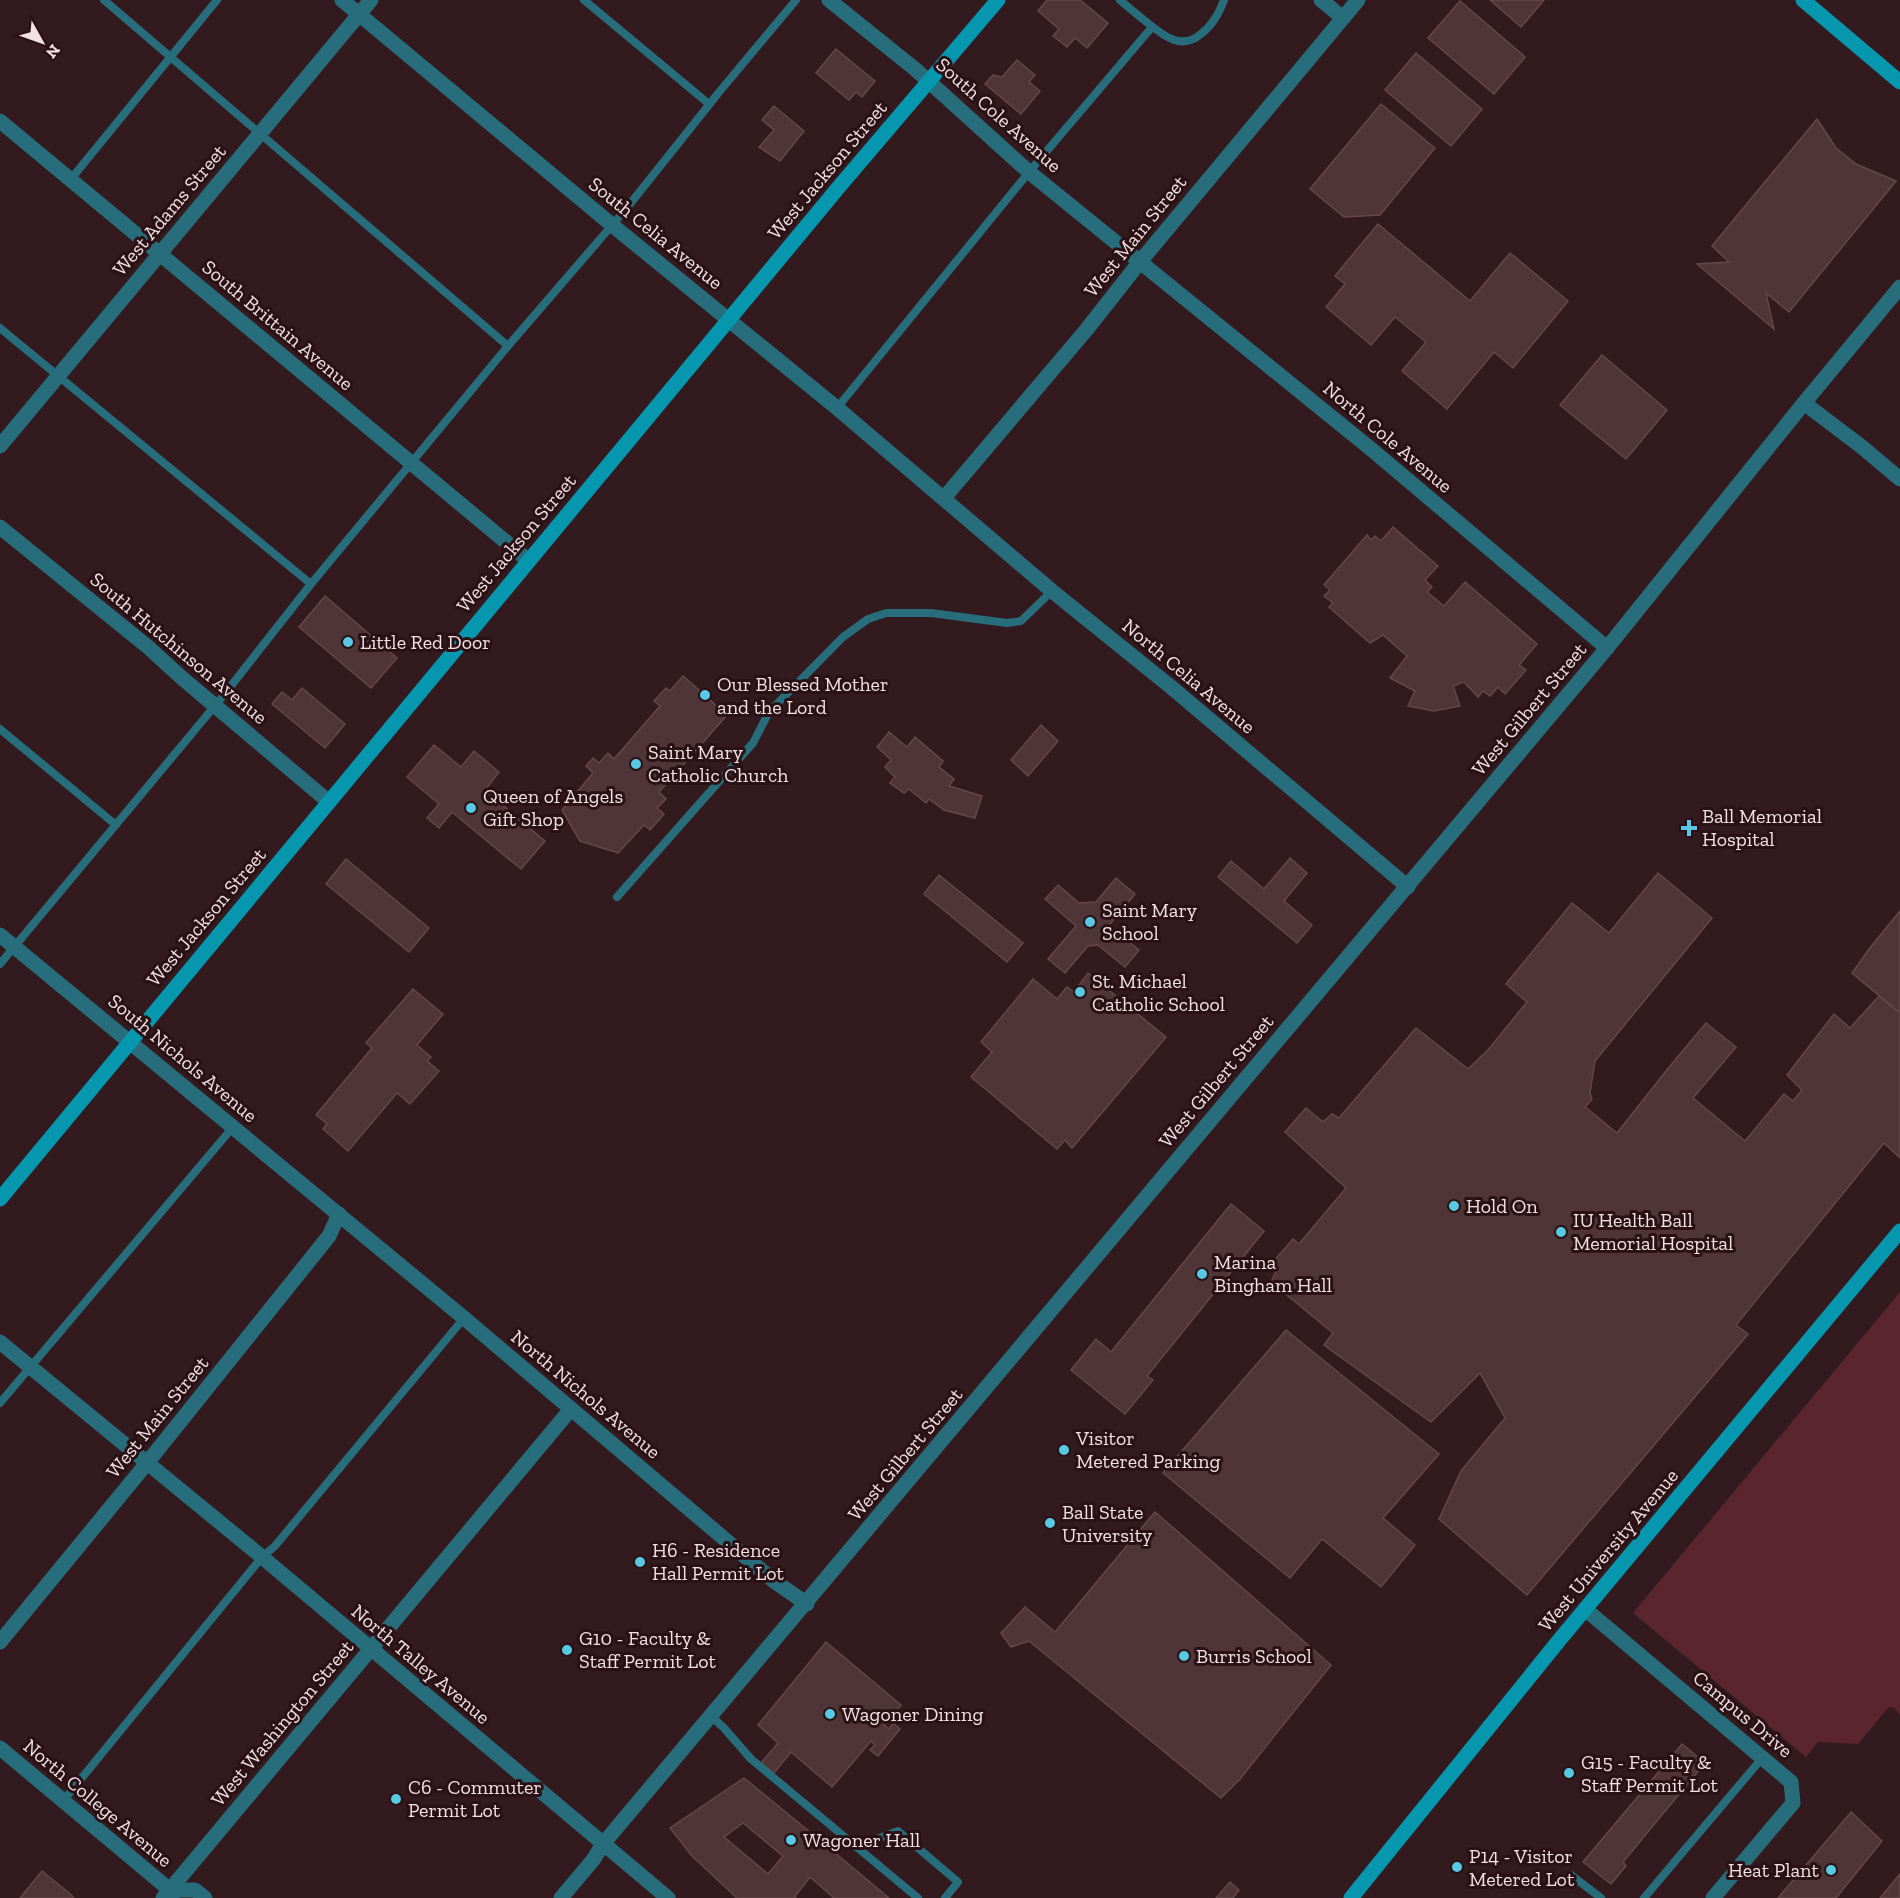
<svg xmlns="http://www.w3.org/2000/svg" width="1900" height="1898" viewBox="0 0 1900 1898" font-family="'Zilla Slab',serif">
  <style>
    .green { fill: #5b2530 }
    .building { fill: #4f3438; stroke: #64474b; stroke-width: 1.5; fill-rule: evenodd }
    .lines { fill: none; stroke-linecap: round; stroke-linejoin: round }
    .lane { stroke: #276d7c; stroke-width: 8 }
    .street { stroke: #276d7c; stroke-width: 15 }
    .secondary { stroke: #0696ae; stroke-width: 15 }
    .poi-dot { fill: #57c9e2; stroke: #291115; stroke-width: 2 }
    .labels { text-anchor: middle; stroke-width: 6; stroke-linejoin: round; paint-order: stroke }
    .street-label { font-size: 20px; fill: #f3e1e3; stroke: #291115 }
    .poi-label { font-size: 20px; fill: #f3e1e3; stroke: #291115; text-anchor: start }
  </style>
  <rect width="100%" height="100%" fill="#331a1e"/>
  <path class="green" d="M1900,1292V1715L1894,1708L1889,1707L1858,1744L1818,1742L1806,1757L1633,1613Z"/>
  <g class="building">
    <path d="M1047,0H1080L1108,23L1087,48L1075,38L1067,47L1053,36L1059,29L1038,11Z"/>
    <path d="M1490,0H1544L1521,27Z"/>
    <path d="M1460,1L1525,57L1494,94L1428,38Z"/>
    <path d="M836,49L875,81L862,97L856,92L849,100L816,73Z"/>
    <path d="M1416,53L1482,109L1451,146L1385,90Z"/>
    <path d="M1017,60L1035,75L1029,82L1040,91L1021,114L985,84L993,75L1002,77Z"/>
    <path d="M1381,104L1435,148L1380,215L1344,217L1310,189Z"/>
    <path d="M774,106L804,131L780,161L759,147L774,130L762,120Z"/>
    <path d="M1817,119L1836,148L1856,164L1896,181L1789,312L1766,293L1774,329L1697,264L1729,262L1712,246Z"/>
    <path d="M1378,224L1470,301L1510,253L1568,301L1513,368L1494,352L1447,409L1402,371L1426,342L1395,317L1371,345L1326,307L1345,284L1335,276Z"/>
    <path d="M1602,355L1667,410L1626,459L1560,405Z"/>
    <path d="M1393,527L1438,566L1425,580L1432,587L1427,592L1444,606L1465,582L1537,644L1519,665L1526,670L1505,694L1498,687L1490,696L1483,691L1478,697L1464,682L1453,686L1460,706L1434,711L1408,706L1415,691L1390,678L1407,656L1383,635L1370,643L1329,607L1333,603L1324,596L1330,590L1324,585L1367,535L1371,540L1375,536L1381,541Z"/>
    <path d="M325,596L397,658L371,688L299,627Z"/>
    <path d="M683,676L727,715L659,792L666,799L657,808L664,814L650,830L644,825L618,853L580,841L562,810L593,773L586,766L593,758L599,763L608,753L614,759L660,706L654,701L666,688L670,691Z"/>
    <path d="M302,688L345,724L325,748L272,704L282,692L292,700Z"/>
    <path d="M1041,725L1058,741L1028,776L1011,760Z"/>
    <path d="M889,732L907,747L915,737L943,761L939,767L954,779L949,786L982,796L975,818L944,810L929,799L926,803L909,789L904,793L890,783L895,777L885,767L891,760L877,747Z"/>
    <path d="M434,745L461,767L474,751L499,772L485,790L545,841L521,869L452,812L439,828L427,818L439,804L407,777Z"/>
    <path d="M1290,858L1307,873L1284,901L1312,925L1297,943L1218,877L1231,861L1264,889Z"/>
    <path d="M346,859L429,928L409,952L326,884Z"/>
    <path d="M1658,873L1712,918L1595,1061L1590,1093L1592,1099L1585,1107L1617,1133L1670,1066L1706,1023L1736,1047L1693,1098L1745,1141L1784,1094L1793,1101L1802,1090L1787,1075L1834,1014L1850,1028L1879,996L1900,1013V1158L1884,1143L1736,1325L1748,1334L1527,1595L1439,1519L1461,1471L1505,1418L1480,1373L1431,1422L1324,1345L1333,1333L1271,1282L1277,1269L1272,1263L1293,1239L1299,1244L1346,1188L1285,1132L1306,1108L1323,1122L1332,1114L1339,1118L1416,1028L1468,1069L1488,1050L1527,1002L1506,984L1572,903L1609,933Z"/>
    <path d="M939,875L1023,943L1007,962L924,894Z"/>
    <path d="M1116,878L1135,894L1109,925L1139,950L1125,967L1098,945L1088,946L1065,973L1048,959L1076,926L1045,899L1058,885L1079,903L1096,902Z"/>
    <path d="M1900,911V1013L1852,973L1869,949Z"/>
    <path d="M1088,973L1166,1037L1072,1148L1065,1140L1057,1149L971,1077L992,1052L981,1042L1033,979L1057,999L1067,987L1074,992Z"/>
    <path d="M413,989L443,1014L417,1045L431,1057L427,1061L439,1071L410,1104L397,1093L348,1151L323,1129L327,1124L316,1115L372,1048L366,1043Z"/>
    <path d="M1231,1204L1264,1231L1147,1376L1153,1380L1125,1414L1071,1370L1096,1339L1111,1352Z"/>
    <path d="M1286,1330L1439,1454L1383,1518L1415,1545L1381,1587L1322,1539L1290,1578L1163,1473Z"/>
    <path d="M1155,1512L1331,1665L1240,1779L1221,1798L1029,1641L1011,1647L1001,1633L1025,1607L1055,1632Z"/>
    <path d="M826,1642L901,1705L884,1725L889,1729L893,1723L900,1729L878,1756L870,1750L875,1745L871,1741L832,1787L791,1752L774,1773L761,1763L778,1743L758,1725Z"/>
    <path d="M1682,1744L1705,1763L1623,1862L1626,1866L1611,1884L1583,1862Z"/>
    <path d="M744,1778L822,1842L889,1898H834L810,1877L795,1896L796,1898H737L692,1856L670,1828ZM743,1823L783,1856L768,1874L724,1837Z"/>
    <path d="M1851,1812L1882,1841L1836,1898H1778Z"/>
    <path d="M42,1871L69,1893L74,1898H20Z"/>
    <path d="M1900,1874V1898H1880Z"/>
    <path d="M1230,1882L1239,1890L1233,1898H1216Z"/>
  </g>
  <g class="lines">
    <g class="lane">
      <path d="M104,0L508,346"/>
      <path d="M584,0L709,104"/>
      <path d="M1120,0C1129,8 1139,16 1149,24C1165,37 1182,50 1201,34C1213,25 1219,14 1224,0"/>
      <path d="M71,179L217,0"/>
      <path d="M0,328L311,584"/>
      <path d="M837,408L1029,172L1152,27"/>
      <path d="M0,729L116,825"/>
      <path d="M617,897L753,743L769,712L843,637L868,619L886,613H931L1007,623L1021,621L1052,591"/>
      <path d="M0,964L223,696L311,584L508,346L626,209L720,91L796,0"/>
      <path d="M0,1403L233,1127"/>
      <path d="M712,1717L724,1728L751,1759L918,1898"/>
      <path d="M63,1801L262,1557L275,1546L464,1318"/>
      <path d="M856,1847L898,1831L958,1882L945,1898"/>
      <path d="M1571,1875L1601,1898"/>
      <path d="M1644,1898L1763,1757"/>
    </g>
    <g class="street">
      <path d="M342,0L612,225L837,408L1052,591L1171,687L1408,887"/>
      <path d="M829,0L915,69L1029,172L1371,449L1607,648"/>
      <path d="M1321,0L1343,18"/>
      <path d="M0,121L529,561"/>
      <path d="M1804,403L1862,447L1900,479"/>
      <path d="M0,446L371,0"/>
      <path d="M944,498L1087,329L1139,263L1358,0"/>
      <path d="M0,527L148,647L182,678L329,802"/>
      <path d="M0,935L464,1318L774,1581L807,1604"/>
      <path d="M0,1342L262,1557L668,1898"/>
      <path d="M1585,1609L1791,1782L1793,1803L1713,1898"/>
      <path d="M0,1642L147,1463L329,1236L339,1214"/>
      <path d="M0,1748L170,1890L172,1898"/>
      <path d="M170,1890H195L205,1898"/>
      <path d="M163,1898L571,1409"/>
      <path d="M561,1898L593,1860L603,1844L1607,648L1804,403L1900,287"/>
    </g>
    <g class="secondary">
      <path d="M1803,0L1900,82"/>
      <path d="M0,1199L838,188L998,0"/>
      <path d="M1351,1898L1561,1638L1900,1231"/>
    </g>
  </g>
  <g class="poi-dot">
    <circle cx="348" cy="642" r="6"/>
    <circle cx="705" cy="695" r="6"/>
    <circle cx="636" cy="764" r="6"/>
    <circle cx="471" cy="808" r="6"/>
    <path d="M1686 819h6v6h6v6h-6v6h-6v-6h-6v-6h6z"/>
    <circle cx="1090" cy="922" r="6"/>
    <circle cx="1080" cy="992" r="6"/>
    <circle cx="1454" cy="1206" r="6"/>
    <circle cx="1561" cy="1232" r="6"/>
    <circle cx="1202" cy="1274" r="6"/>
    <circle cx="1064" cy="1450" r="6"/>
    <circle cx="1050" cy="1523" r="6"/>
    <circle cx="640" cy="1562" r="6"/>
    <circle cx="567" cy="1650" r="6"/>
    <circle cx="1184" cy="1656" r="6"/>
    <circle cx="830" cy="1714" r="6"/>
    <circle cx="1569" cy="1773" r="6"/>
    <circle cx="396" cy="1799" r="6"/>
    <circle cx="791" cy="1840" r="6"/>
    <circle cx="1457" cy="1867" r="6"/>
    <circle cx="1831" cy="1870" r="6"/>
  </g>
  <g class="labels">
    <g class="street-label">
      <text transform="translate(999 115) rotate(42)" y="7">South Cole Avenue</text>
      <text transform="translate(827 170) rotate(-50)" y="7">West Jackson Street</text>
      <text transform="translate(169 210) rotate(-50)" y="7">West Adams Street</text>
      <text transform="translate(656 233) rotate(39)" y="7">South Celia Avenue</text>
      <text transform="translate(1135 236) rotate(-51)" y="7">West Main Street</text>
      <text transform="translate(278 325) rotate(40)" y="7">South Brittain Avenue</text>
      <text transform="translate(1388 437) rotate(40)" y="7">North Cole Avenue</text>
      <text transform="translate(516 543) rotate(-50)" y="7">West Jackson Street</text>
      <text transform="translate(179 648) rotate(40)" y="7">South Hutchinson Avenue</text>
      <text transform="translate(1189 676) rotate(40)" y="7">North Celia Avenue</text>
      <text transform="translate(1529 709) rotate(-50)" y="7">West Gilbert Street</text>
      <text transform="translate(206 917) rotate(-50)" y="7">West Jackson Street</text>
      <text transform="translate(183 1058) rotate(40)" y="7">South Nichols Avenue</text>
      <text transform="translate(1216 1081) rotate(-50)" y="7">West Gilbert Street</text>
      <text transform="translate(586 1394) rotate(40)" y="7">North Nichols Avenue</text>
      <text transform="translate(157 1417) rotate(-51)" y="7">West Main Street</text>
      <text transform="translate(905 1454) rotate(-50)" y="7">West Gilbert Street</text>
      <text transform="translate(1608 1550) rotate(-50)" y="7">West University Avenue</text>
      <text transform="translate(421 1664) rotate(40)" y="7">North Talley Avenue</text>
      <text transform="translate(1743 1714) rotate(40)" y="7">Campus Drive</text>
      <text transform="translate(282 1723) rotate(-50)" y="7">West Washington Street</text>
      <text transform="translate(98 1803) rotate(40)" y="7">North College Avenue</text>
    </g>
    <g class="poi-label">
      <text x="360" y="649">Little Red Door</text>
      <text x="717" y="691">Our Blessed Mother<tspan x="717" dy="23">and the Lord</tspan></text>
      <text x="648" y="759">Saint Mary<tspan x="648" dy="23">Catholic Church</tspan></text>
      <text x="483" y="803">Queen of Angels<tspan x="483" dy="23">Gift Shop</tspan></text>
      <text x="1702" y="823">Ball Memorial<tspan x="1702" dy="23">Hospital</tspan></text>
      <text x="1102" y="917">Saint Mary<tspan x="1102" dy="23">School</tspan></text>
      <text x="1092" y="988">St. Michael<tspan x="1092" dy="23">Catholic School</tspan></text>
      <text x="1466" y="1213">Hold On</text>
      <text x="1573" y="1227">IU Health Ball<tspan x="1573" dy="23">Memorial Hospital</tspan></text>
      <text x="1214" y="1269">Marina<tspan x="1214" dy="23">Bingham Hall</tspan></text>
      <text x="1076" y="1445">Visitor<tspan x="1076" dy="23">Metered Parking</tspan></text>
      <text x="1062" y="1519">Ball State<tspan x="1062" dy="23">University</tspan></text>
      <text x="652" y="1557">H6 - Residence<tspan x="652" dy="23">Hall Permit Lot</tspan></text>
      <text x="579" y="1645">G10 - Faculty &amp;<tspan x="579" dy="23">Staff Permit Lot</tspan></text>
      <text x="1196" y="1663">Burris School</text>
      <text x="842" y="1721">Wagoner Dining</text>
      <text x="1581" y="1769">G15 - Faculty &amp;<tspan x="1581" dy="23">Staff Permit Lot</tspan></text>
      <text x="408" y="1794">C6 - Commuter<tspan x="408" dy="23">Permit Lot</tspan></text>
      <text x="803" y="1847">Wagoner Hall</text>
      <text x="1469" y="1863">P14 - Visitor<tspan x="1469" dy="23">Metered Lot</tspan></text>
      <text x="1819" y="1877" text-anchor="end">Heat Plant</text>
    </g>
  </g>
  <g transform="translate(42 42) rotate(130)" stroke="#291115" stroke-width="4.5" paint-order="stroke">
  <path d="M0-4.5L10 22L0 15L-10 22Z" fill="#f3e1e3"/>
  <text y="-9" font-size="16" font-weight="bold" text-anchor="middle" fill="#f3e1e3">N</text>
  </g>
</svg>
